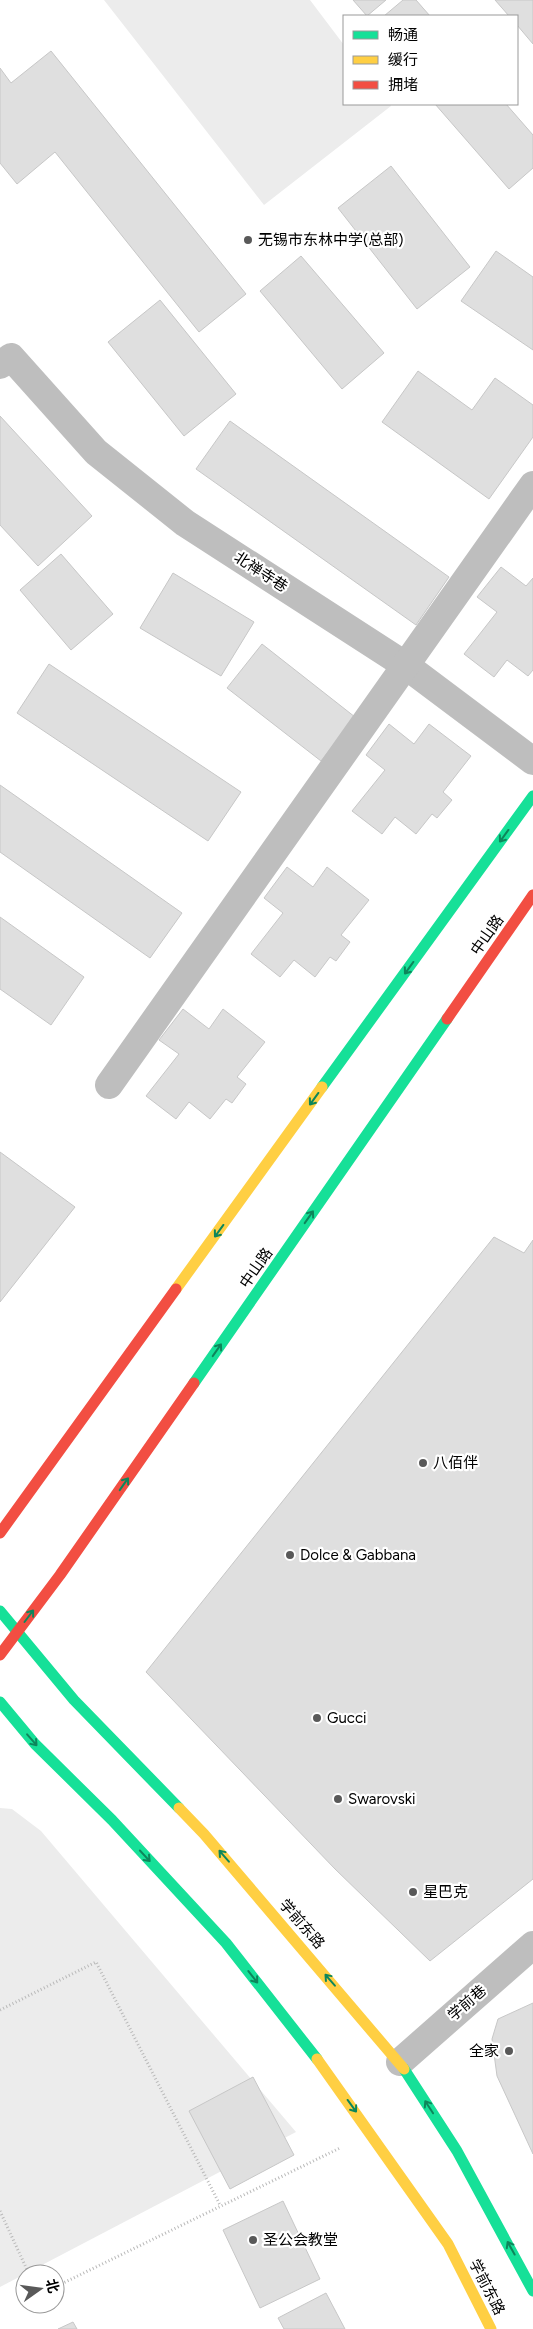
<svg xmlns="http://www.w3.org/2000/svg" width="533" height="2329" viewBox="0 0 533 2329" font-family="Figtree,'Noto Sans SC',sans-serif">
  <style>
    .green { fill: #ececec }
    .building { fill: #dfdfdf; stroke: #c7c7c7 }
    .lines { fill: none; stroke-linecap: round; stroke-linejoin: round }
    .path { stroke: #b9b9b9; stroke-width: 3; stroke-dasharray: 1 2.5; stroke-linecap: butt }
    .street { stroke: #bebebe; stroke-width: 28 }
    .fast { stroke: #16e098; stroke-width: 11 }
    .slow { stroke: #ffcf43; stroke-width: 11 }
    .jam { stroke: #f24e42; stroke-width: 11 }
    .oneway { stroke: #0d865b }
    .poi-dot { fill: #595959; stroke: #fff; stroke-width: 2 }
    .labels { text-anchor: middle; stroke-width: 4.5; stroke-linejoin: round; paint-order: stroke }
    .poi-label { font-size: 15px; fill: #000; stroke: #fff; text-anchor: start }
    .street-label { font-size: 15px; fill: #000; stroke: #fff }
  </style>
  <rect width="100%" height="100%" fill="#fff"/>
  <g class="green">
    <path d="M104,0H310L344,45V104H390L391,106L264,205Z"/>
    <path d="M0,1808L12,1809L41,1831L296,2132L0,2287Z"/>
  </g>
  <g class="building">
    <path d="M353,0H386L367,16Z"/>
    <path d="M403,0H416L430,16H384Z"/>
    <path d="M495,0H533V44L517,25V16H509Z"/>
    <path d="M51,51L246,294L199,332L55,152L17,184L0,163V68L11,83Z"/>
    <path d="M435,104H506L533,135V168L509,189Z"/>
    <path d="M391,166L470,267L417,309L338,208Z"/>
    <path d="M496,251L533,277V350L461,301Z"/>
    <path d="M301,256L384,353L342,389L260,291Z"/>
    <path d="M160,300L236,394L184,436L108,342Z"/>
    <path d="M418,371L472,410L495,378L533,405V437L489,499L382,422Z"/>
    <path d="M0,416L92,516L38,566L0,525Z"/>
    <path d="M230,421L449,577L416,625L196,469Z"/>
    <path d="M61,554L113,614L71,650L20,590Z"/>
    <path d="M501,567L526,586L533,578V670L528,676L507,660L494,677L464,654L497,612L477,597Z"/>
    <path d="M173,573L254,622L221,676L140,628Z"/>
    <path d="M262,644L355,717L321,761L227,688Z"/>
    <path d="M49,664L241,792L208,841L17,713Z"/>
    <path d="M389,724L414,744L429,724L471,756L443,792L452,800L437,818L432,814L416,834L395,817L382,834L352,811L385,770L366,755Z"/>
    <path d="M0,785L182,913L150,958L0,852Z"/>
    <path d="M287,867L313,887L327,867L369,900L341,935L350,942L336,961L330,957L315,977L294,960L280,977L251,954L283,913L264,898Z"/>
    <path d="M0,917L84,977L51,1025L0,989Z"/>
    <path d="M183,1009L209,1029L223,1009L265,1042L237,1077L246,1084L232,1103L226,1099L210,1119L189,1102L176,1119L146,1096L179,1054L159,1040Z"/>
    <path d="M0,1152L75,1207L0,1302Z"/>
    <path d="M494,1237L524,1253L533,1240V1879L430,1961L335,1869L146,1672Z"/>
    <path d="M533,2003V2154L497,2076L492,2039L498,2019Z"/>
    <path d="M253,2077L294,2155L230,2189L189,2111Z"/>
    <path d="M283,2201L320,2279L260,2308L223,2230Z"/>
    <path d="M326,2293L345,2329H284L278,2318Z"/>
    <path d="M73,2322L77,2329H58Z"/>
  </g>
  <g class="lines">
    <g class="path">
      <path d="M0,2010L96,1962L220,2205"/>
      <path d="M0,2211L29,2274"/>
      <path d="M55,2287L340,2148"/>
    </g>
    <g class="street">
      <path d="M0,365L11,357L96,452L185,523L405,665L533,761"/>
      <path d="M109,1085L533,485"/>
      <path d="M400,2062L533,1945"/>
    </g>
    <g class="fast">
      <path d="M322,1087L533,796"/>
      <path d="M194,1383L447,1019"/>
      <path d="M0,1611L74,1700L179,1808"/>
      <path d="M0,1702L35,1744L112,1820L226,1943L317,2059"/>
      <path d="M404,2069L457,2151L533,2291"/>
    </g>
    <g class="slow">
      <path d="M176,1289L322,1087"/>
      <path d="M179,1808L204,1834L404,2069"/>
      <path d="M317,2059L448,2244L491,2329"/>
    </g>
    <g class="jam">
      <path d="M447,1019L533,895"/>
      <path d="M0,1533L176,1289"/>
      <path d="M0,1655L60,1575L194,1383"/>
    </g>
  </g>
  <defs><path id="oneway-shaft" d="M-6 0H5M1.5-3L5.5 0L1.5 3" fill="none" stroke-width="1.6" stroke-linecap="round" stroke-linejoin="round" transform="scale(1.25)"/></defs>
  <g class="oneway">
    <use href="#oneway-shaft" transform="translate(504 836) rotate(126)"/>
    <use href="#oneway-shaft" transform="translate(409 968) rotate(126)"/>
    <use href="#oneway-shaft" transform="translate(314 1099) rotate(126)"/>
    <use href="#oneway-shaft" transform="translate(309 1217) rotate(-55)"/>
    <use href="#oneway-shaft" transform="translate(219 1231) rotate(126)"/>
    <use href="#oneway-shaft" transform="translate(217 1350) rotate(-55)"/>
    <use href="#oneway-shaft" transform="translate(124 1484) rotate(-55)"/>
    <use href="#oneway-shaft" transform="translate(29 1616) rotate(-53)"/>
    <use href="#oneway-shaft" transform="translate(32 1740) rotate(49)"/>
    <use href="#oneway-shaft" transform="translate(145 1856) rotate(47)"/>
    <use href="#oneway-shaft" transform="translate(224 1856) rotate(-131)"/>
    <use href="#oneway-shaft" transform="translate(253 1977) rotate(52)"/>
    <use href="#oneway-shaft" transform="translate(330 1980) rotate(-131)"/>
    <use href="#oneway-shaft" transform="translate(352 2106) rotate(54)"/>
    <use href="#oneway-shaft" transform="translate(429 2107) rotate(-123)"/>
    <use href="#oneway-shaft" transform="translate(511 2248) rotate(-119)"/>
  </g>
  <g class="poi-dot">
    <circle cx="248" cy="240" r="5"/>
    <circle cx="423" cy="1463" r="5"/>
    <circle cx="290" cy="1555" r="5"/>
    <circle cx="317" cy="1718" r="5"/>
    <circle cx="338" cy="1799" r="5"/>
    <circle cx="413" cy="1892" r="5"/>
    <circle cx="509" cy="2051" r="5"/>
    <circle cx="253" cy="2240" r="5"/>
  </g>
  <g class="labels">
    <g class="poi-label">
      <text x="258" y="245">无锡市东林中学(总部)</text>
      <text x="433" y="1468">八佰伴</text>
      <text x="300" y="1560">Dolce &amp; Gabbana</text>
      <text x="327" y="1723">Gucci</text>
      <text x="348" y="1804">Swarovski</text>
      <text x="423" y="1897">星巴克</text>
      <text x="499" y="2056" text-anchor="end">全家</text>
      <text x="263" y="2245">圣公会教堂</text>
    </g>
    <g class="street-label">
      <text transform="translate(261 572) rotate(33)" y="5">北禅寺巷</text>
      <text transform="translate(487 935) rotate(-55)" y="5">中山路</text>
      <text transform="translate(256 1268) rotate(-55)" y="5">中山路</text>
      <text transform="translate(302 1924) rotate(49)" y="5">学前东路</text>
      <text transform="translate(467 2003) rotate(-41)" y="5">学前巷</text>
      <text transform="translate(487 2287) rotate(63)" y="5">学前东路</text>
    </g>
  </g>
  <rect x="343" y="15" width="175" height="90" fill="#ffffff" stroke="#999999"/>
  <rect x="353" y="31" width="25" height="8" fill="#16e098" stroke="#999999"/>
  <text x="388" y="40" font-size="15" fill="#000000">畅通</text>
  <rect x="353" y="56" width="25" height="8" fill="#ffcf43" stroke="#999999"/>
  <text x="388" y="65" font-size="15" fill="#000000">缓行</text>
  <rect x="353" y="81" width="25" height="8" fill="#f24e42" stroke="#999999"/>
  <text x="388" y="90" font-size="15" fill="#000000">拥堵</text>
  <g transform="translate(40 2289) rotate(76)"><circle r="24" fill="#ffffff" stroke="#999999"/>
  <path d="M0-4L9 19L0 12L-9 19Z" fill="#595959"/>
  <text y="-8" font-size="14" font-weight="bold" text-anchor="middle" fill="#000000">北</text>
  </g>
</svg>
